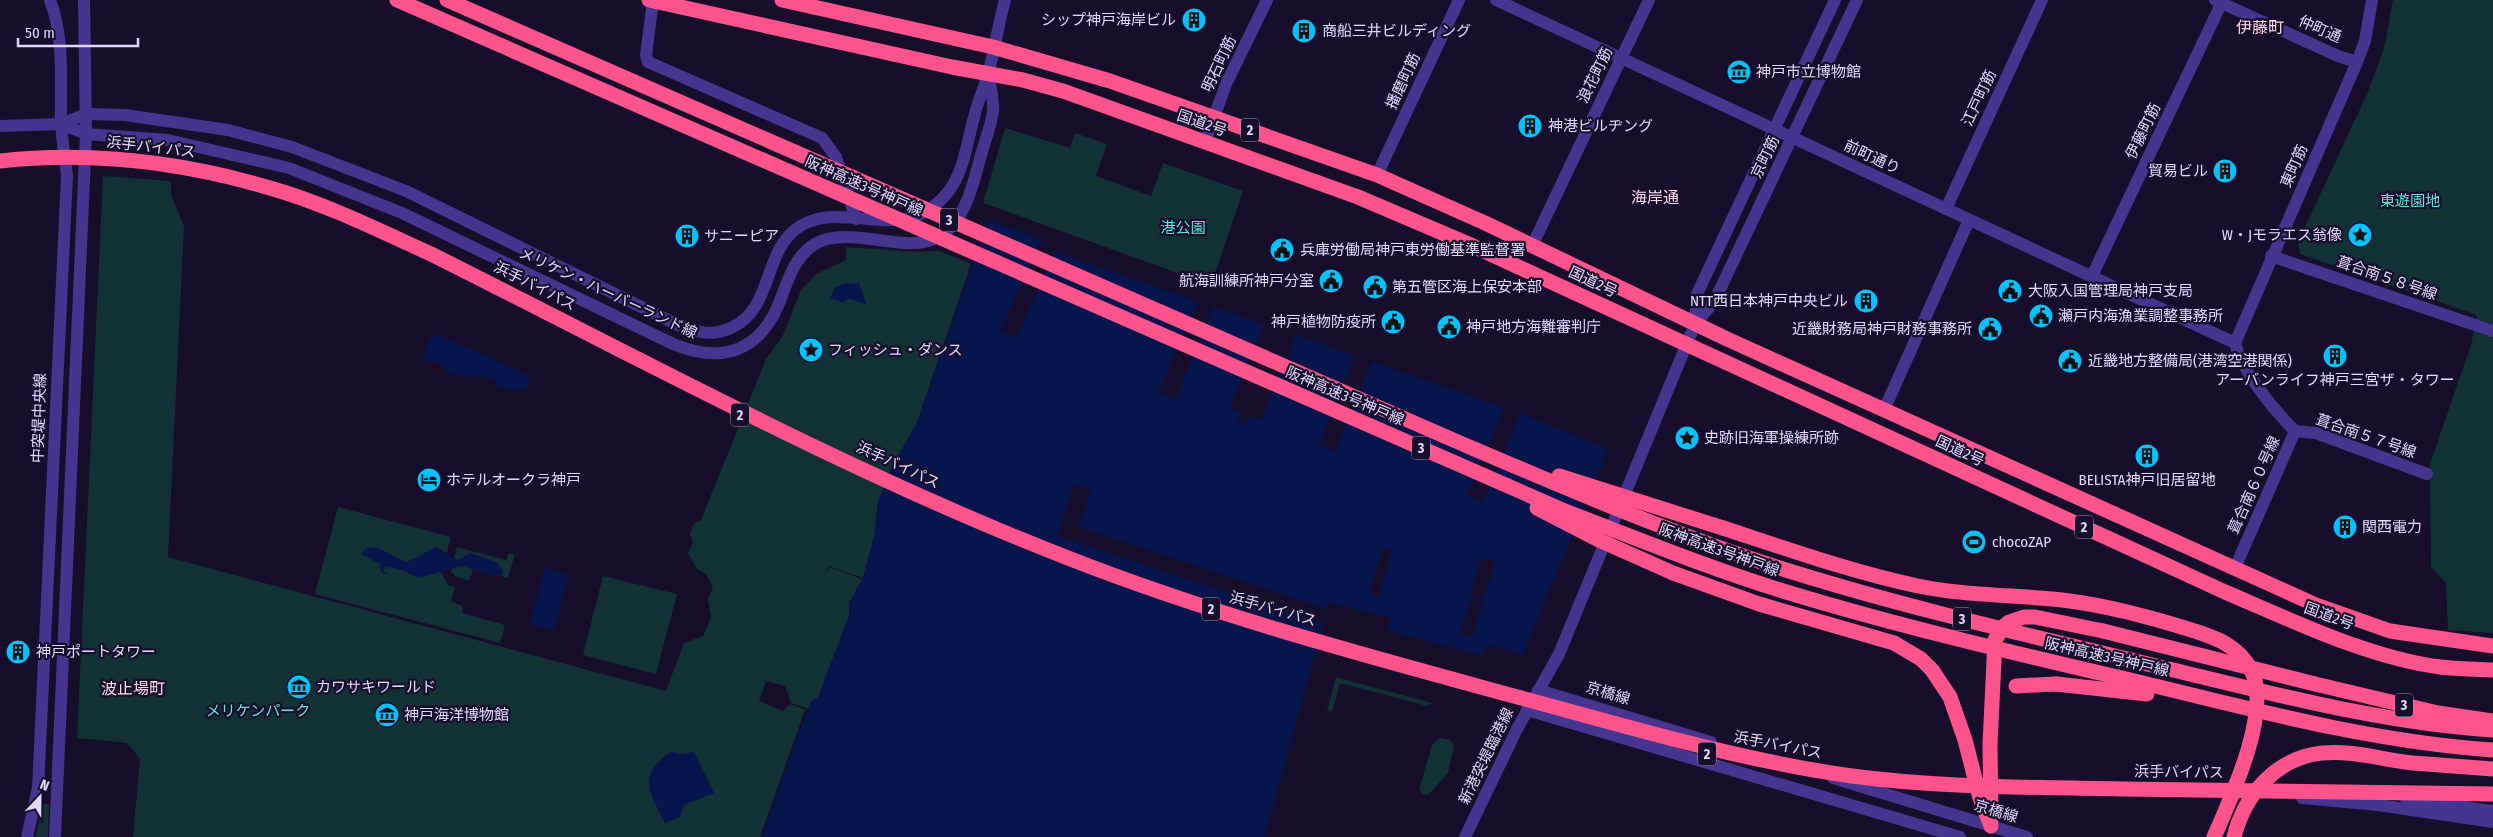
<svg xmlns="http://www.w3.org/2000/svg" width="2493" height="837" viewBox="0 0 2493 837" font-family="'Fira Sans Condensed','Noto Sans JP',sans-serif">
  <style>
    .green { fill: #113135 }
    .water { fill: #06154c }
    .pier { fill: #170e2b }
    .lines { fill: none; stroke-linecap: round; stroke-linejoin: round }
    .minor { stroke: #45358e; stroke-width: 12 }
    .highway { stroke: #ff538c; stroke-width: 15 }
    .highway-bridge { stroke: #ff538c; stroke-width: 15 }
    .labels { text-anchor: middle; stroke-width: 4.5; stroke-linejoin: round; paint-order: stroke }
    .shield { fill: #170e2b; stroke: #a59bbf; stroke-width: 1 }
    .shield-label { font-size: 14px; font-weight: bold; fill: #e2d8ff }
    .poi-label { font-size: 15px; fill: #e2d8ff; stroke: #170e2b; text-anchor: start }
    .street-label { font-size: 15px; fill: #e2d8ff; stroke: #170e2b }
    .park-label { font-size: 15px; fill: #58eadb; stroke: #170e2b }
    .neighbourhood-label { font-size: 16px; fill: #ffdaec; stroke: #170e2b }
  </style>
  <rect width="100%" height="100%" fill="#170e2b"/>
  <g class="green">
    <path d="M2393,0H2493V633L2448,630L2446,583L2431,567L2430,464L2471,345L2477,315L2300,254L2298,242L2368,92L2384,48Z"/>
    <path d="M1005,128L1070,148L1075,133L1107,144L1096,176L1151,196L1163,163L1243,191L1211,285L983,203Z"/>
    <path d="M103,176L171,181V195L184,226L168,557L666,691L684,643L703,636L711,617L708,599L713,587L706,574L697,569L688,553L693,542L690,534L693,524L701,520L766,359L783,335L801,290L816,274L846,260V247L916,252L940,251L971,264L916,425L890,470L878,502L874,537L863,578L829,566L824,576L830,567L872,583L823,714L791,703L785,686L766,681L759,701L783,711L790,704L805,710L760,837H133L140,759L127,743L77,738Z"/>
    <path d="M338,507L451,537L441,572L448,585L455,587L451,602L463,606L462,613L505,625L500,643L315,594Z"/>
    <path d="M457,547L506,560L509,553L515,554L508,578L473,569L469,581L455,576L451,571Z"/>
    <path d="M603,576L677,594L656,674L583,655Z"/>
    <path d="M1336,677L1432,703L1431,705L1428,704L1427,706L1340,683L1332,712L1327,711Z"/>
    <path d="M1440,738L1450,740L1454,746L1448,773L1429,794L1424,795L1419,790L1432,745Z"/>
    <path d="M44,804H49L48,837H35Z"/>
  </g>
  <g class="water">
    <path d="M988,220L1042,240L1055,252L1520,413L1608,449L1523,654L1487,645L1483,656L1387,630L1390,618L1329,602L1265,837H762L807,711L811,701L818,697L849,615V603L863,578L874,537L879,502L890,470L916,425Z"/>
    <path d="M859,283L867,305L851,299H846L844,303L830,298L835,287L844,284Z"/>
    <path d="M437,334L528,375L530,379L527,389L518,390L496,387L497,380L478,375L476,379L444,371V365L423,360L429,339Z"/>
    <path d="M377,547L405,562C417,559 425,551 437,547L458,560L470,553L497,562L503,571L502,576L461,566L419,578L399,569L385,566L383,570L388,575L381,572L380,564L361,554L366,548Z"/>
    <path d="M545,568L569,575L554,631L530,624Z"/>
    <path d="M671,752L681,754L694,752L714,793L684,805L680,817L665,823C650,793 636,775 671,752Z"/>
  </g>
  <g class="pier">
    <path d="M1042,240L1055,252L1016,338L1000,331Z"/>
    <path d="M1197,302L1213,307L1175,400L1159,393Z"/>
    <path d="M1264,323L1296,335L1261,420L1250,416L1247,425L1237,421L1241,412L1230,408Z"/>
    <path d="M1355,356L1372,362L1335,451L1319,444Z"/>
    <path d="M1504,408L1520,413L1483,502L1467,495Z"/>
    <path d="M1074,484L1091,490L1078,527L1327,609L1323,624L1057,536Z"/>
    <path d="M1383,547L1392,549L1379,595L1370,592Z"/>
    <path d="M1482,558L1495,561L1484,598L1471,594Z"/>
    <path d="M1471,597L1483,601L1472,638L1460,634Z"/>
  </g>
  <g class="lines">
    <g class="minor">
      <path d="M1496,0L2235,343"/>
      <path d="M2215,0L2338,56L2357,62"/>
      <path d="M653,1L646,55L648,62L822,138L836,157L856,219"/>
      <path d="M61,124L86,114L125,115L228,130L292,147L406,191L680,326C698,333 713,336 731,328C773,309 763,254 796,229C842,195 902,250 948,192C964,172 967,142 974,117C977,103 984,89 988,74C995,50 998,24 1005,0"/>
      <path d="M0,126L61,124L86,134L168,140L289,168L402,213L673,344C717,362 755,356 777,308C787,285 792,258 815,244C842,228 886,245 916,243C962,240 971,191 981,155C985,141 991,126 993,111C994,100 990,85 988,73"/>
      <path d="M1205,142L1226,84L1267,0"/>
      <path d="M1377,175L1459,0"/>
      <path d="M1946,209L2042,0"/>
      <path d="M1532,246L1649,0"/>
      <path d="M2271,256L2493,331"/>
      <path d="M2092,276L2223,0"/>
      <path d="M1695,324L1714,302L1857,0"/>
      <path d="M2235,343L2357,62L2365,41L2372,0"/>
      <path d="M2235,343C2243,373 2273,409 2295,431L2235,568"/>
      <path d="M1884,410L1969,220"/>
      <path d="M2295,431L2316,433L2427,474"/>
      <path d="M1538,690L1711,742"/>
      <path d="M1527,710L1960,837"/>
      <path d="M1833,778L2027,837"/>
      <path d="M2302,798L2378,805L2493,822"/>
      <path d="M2406,799L2493,811"/>
      <path d="M27,837L38,788L67,176C65,159 62,140 61,122C60,82 65,39 50,0"/>
      <path d="M55,837L86,134L84,0"/>
      <path d="M1465,837L1517,729L1559,654L1695,324L1697,294L1835,0"/>
    </g>
    <g class="highway">
      <path d="M649,0L952,67L1023,80L1063,91L1358,197L1473,246L2225,592C2291,620 2369,658 2440,667C2457,669 2475,669 2493,670"/>
      <path d="M782,0L993,47L1110,81L1377,175L1485,223L1727,339L2316,605L2390,631L2493,646"/>
      <path d="M1723,528C1787,549 1852,572 1918,586C1962,595 2008,595 2053,599C2095,603 2135,613 2175,625C2205,634 2237,641 2252,672C2271,712 2231,798 2214,837"/>
      <path d="M1673,573L1759,604L1894,643L1921,659L1932,670L1950,697L1965,740L1980,798L1991,826"/>
      <path d="M2315,684L2438,713L2493,721"/>
      <path d="M2016,686L2056,684"/>
      <path d="M1991,820L1990,744L1995,640L2003,627L2009,622L2024,617H2035L2103,631"/>
      <path d="M2234,837C2245,794 2276,758 2322,753C2352,750 2384,760 2413,763C2440,765 2466,767 2493,769"/>
    </g>
    <g class="highway-bridge">
      <path d="M397,0L1565,511C1637,539 1709,568 1783,591C1901,627 2022,655 2143,683C2258,711 2374,742 2493,750"/>
      <path d="M447,0L1451,439C1561,486 1671,534 1786,570C1907,608 2032,636 2156,666C2267,692 2379,723 2493,730"/>
      <path d="M0,161C91,151 182,162 270,188C326,204 378,230 431,254C641,359 849,473 1068,558C1213,615 1364,655 1514,696C1626,726 1737,760 1852,776C1942,788 2034,787 2124,789C2247,791 2370,793 2493,794"/>
      <path d="M1559,476L1723,528"/>
      <path d="M1537,508L1601,541L1673,573"/>
      <path d="M2103,631L2315,684"/>
      <path d="M2056,684L2147,694"/>
    </g>
  </g>
  <defs>
    <symbol id="building-disc" viewBox="-11 -11 22 22"><circle r="9.5" fill="#04c2ff" stroke="#170e2b"/><path d="M-4-6H4V6H1V3H-1V6H-4ZM-2.5-4.3h1.7v1.8h-1.7ZM.8-4.3h1.7v1.8H.8ZM-2.5-1h1.7V.8h-1.7ZM.8-1h1.7V.8H.8Z" fill="#111"/></symbol>
    <symbol id="museum-disc" viewBox="-11 -11 22 22"><circle r="9.5" fill="#04c2ff" stroke="#170e2b"/><path d="M0-6L6-3V-2H-6V-3ZM-5-1h2V3h-2ZM-1-1h2V3h-2ZM3-1h2V3H3ZM-6 4H6V6H-6Z" fill="#111"/></symbol>
    <symbol id="sight-disc" viewBox="-11 -11 22 22"><circle r="9.5" fill="#04c2ff" stroke="#170e2b"/><path d="M0-6L1.8-2.2L6-1.7L2.9 1.2L3.7 5.4L0 3.3L-3.7 5.4L-2.9 1.2L-6-1.7L-1.8-2.2Z" fill="#111"/></symbol>
    <symbol id="civic-disc" viewBox="-11 -11 22 22"><circle r="9.5" fill="#04c2ff" stroke="#170e2b"/><path d="M-.6-6.5H3V-4.5H.6V-3L4-1V1h2V6H-6V1h2V-1L-.6-3ZM-1.2 2.5V6h2.4V2.5Z" fill="#111"/></symbol>
    <symbol id="hotel-disc" viewBox="-11 -11 22 22"><circle r="9.5" fill="#04c2ff" stroke="#170e2b"/><path d="M-6-4.5h1.5V1H6V5H4.5V3h-9V5H-6ZM-4 0a1.8 1.8 0 1 1 3.6 0ZM.5 0V-2.5h3Q6-2.5 6 0Z" fill="#111"/></symbol>
    <symbol id="stadium-disc" viewBox="-11 -11 22 22"><circle r="9.5" fill="#04c2ff" stroke="#170e2b"/><path d="M0-5a6.5 5 0 1 0 0 10a6.5 5 0 1 0 0-10ZM-3.5-1.8h7v3.6h-7Z" fill="#111"/></symbol>
  </defs>
  <g fill-rule="evenodd">
    <use href="#building-disc" x="1180" y="6" width="28" height="28"/>
    <use href="#building-disc" x="1290" y="17" width="28" height="28"/>
    <use href="#museum-disc" x="1725" y="58" width="28" height="28"/>
    <use href="#building-disc" x="1516" y="112" width="28" height="28"/>
    <use href="#building-disc" x="2211" y="157" width="28" height="28"/>
    <use href="#sight-disc" x="2346" y="221" width="28" height="28"/>
    <use href="#building-disc" x="673" y="222" width="28" height="28"/>
    <use href="#civic-disc" x="1268" y="236" width="28" height="28"/>
    <use href="#civic-disc" x="1317" y="267" width="28" height="28"/>
    <use href="#civic-disc" x="1361" y="273" width="28" height="28"/>
    <use href="#civic-disc" x="1996" y="277" width="28" height="28"/>
    <use href="#building-disc" x="1852" y="287" width="28" height="28"/>
    <use href="#civic-disc" x="2027" y="302" width="28" height="28"/>
    <use href="#civic-disc" x="1379" y="308" width="28" height="28"/>
    <use href="#civic-disc" x="1435" y="313" width="28" height="28"/>
    <use href="#civic-disc" x="1976" y="315" width="28" height="28"/>
    <use href="#sight-disc" x="797" y="336" width="28" height="28"/>
    <use href="#building-disc" x="2321" y="342" width="28" height="28"/>
    <use href="#civic-disc" x="2056" y="347" width="28" height="28"/>
    <use href="#sight-disc" x="1673" y="424" width="28" height="28"/>
    <use href="#building-disc" x="2133" y="442" width="28" height="28"/>
    <use href="#hotel-disc" x="415" y="466" width="28" height="28"/>
    <use href="#building-disc" x="2331" y="513" width="28" height="28"/>
    <use href="#stadium-disc" x="1960" y="528" width="28" height="28"/>
    <use href="#building-disc" x="4" y="638" width="28" height="28"/>
    <use href="#museum-disc" x="285" y="673" width="28" height="28"/>
    <use href="#museum-disc" x="373" y="701" width="28" height="28"/>
  </g>
  <g class="labels">
    <g class="shield">
      <rect x="1241" y="118.5" width="18" height="23" rx="4"/>
      <rect x="940" y="208.5" width="18" height="23" rx="4"/>
      <rect x="731" y="403.5" width="18" height="23" rx="4"/>
      <rect x="1412" y="436.5" width="18" height="23" rx="4"/>
      <rect x="2075" y="515.5" width="18" height="23" rx="4"/>
      <rect x="1202" y="597.5" width="18" height="23" rx="4"/>
      <rect x="1953" y="607.5" width="18" height="23" rx="4"/>
      <rect x="2395" y="693.5" width="18" height="23" rx="4"/>
      <rect x="1698" y="742.5" width="18" height="23" rx="4"/>
    </g>
    <g class="shield-label">
      <text x="1250" y="135">2</text>
      <text x="949" y="225">3</text>
      <text x="740" y="420">2</text>
      <text x="1421" y="453">3</text>
      <text x="2084" y="532">2</text>
      <text x="1211" y="614">2</text>
      <text x="1962" y="624">3</text>
      <text x="2404" y="710">3</text>
      <text x="1707" y="759">2</text>
    </g>
    <g class="poi-label">
      <text x="1176" y="25" text-anchor="end">シップ神戸海岸ビル</text>
      <text x="1322" y="36">商船三井ビルディング</text>
      <text x="1756" y="77">神戸市立博物館</text>
      <text x="1548" y="131">神港ビルヂング</text>
      <text x="2208" y="176" text-anchor="end">貿易ビル</text>
      <text x="2342" y="240" text-anchor="end">W・Jモラエス翁像</text>
      <text x="704" y="241">サニーピア</text>
      <text x="1300" y="255">兵庫労働局神戸東労働基準監督署</text>
      <text x="1314" y="286" text-anchor="end">航海訓練所神戸分室</text>
      <text x="1392" y="292">第五管区海上保安本部</text>
      <text x="2028" y="296">大阪入国管理局神戸支局</text>
      <text x="1848" y="306" text-anchor="end">NTT西日本神戸中央ビル</text>
      <text x="2058" y="321">瀬戸内海漁業調整事務所</text>
      <text x="1376" y="327" text-anchor="end">神戸植物防疫所</text>
      <text x="1466" y="332">神戸地方海難審判庁</text>
      <text x="1972" y="334" text-anchor="end">近畿財務局神戸財務事務所</text>
      <text x="828" y="355">フィッシュ・ダンス</text>
      <text x="2088" y="366">近畿地方整備局(港湾空港関係)</text>
      <text x="2335" y="385" text-anchor="middle">アーバンライフ神戸三宮ザ・タワー</text>
      <text x="1704" y="443">史跡旧海軍操練所跡</text>
      <text x="446" y="485">ホテルオークラ神戸</text>
      <text x="2147" y="485" text-anchor="middle">BELISTA神戸旧居留地</text>
      <text x="2362" y="532">関西電力</text>
      <text x="1992" y="547">chocoZAP</text>
      <text x="36" y="657">神戸ポートタワー</text>
      <text x="316" y="692">カワサキワールド</text>
      <text x="404" y="720">神戸海洋博物館</text>
    </g>
    <g class="street-label">
      <text transform="translate(2320 29) rotate(24)" y="5">仲町通</text>
      <text transform="translate(1219 64) rotate(-65)" y="5">明石町筋</text>
      <text transform="translate(1595 75) rotate(-64)" y="5">浪花町筋</text>
      <text transform="translate(1403 81) rotate(-65)" y="5">播磨町筋</text>
      <text transform="translate(1979 98) rotate(-65)" y="5">江戸町筋</text>
      <text transform="translate(1202 123) rotate(19)" y="5">国道2号</text>
      <text transform="translate(2143 131) rotate(-64)" y="5">伊藤町筋</text>
      <text transform="translate(151 147) rotate(7)" y="5">浜手バイパス</text>
      <text transform="translate(1765 157) rotate(-64)" y="5">京町筋</text>
      <text transform="translate(1872 157) rotate(25)" y="5">前町通り</text>
      <text transform="translate(2294 166) rotate(-66)" y="5">東町筋</text>
      <text transform="translate(864 186) rotate(24)" y="5">阪神高速3号神戸線</text>
      <text transform="translate(2387 278) rotate(19)" y="5">葺合南５８号線</text>
      <text transform="translate(1593 282) rotate(25)" y="5">国道2号</text>
      <text transform="translate(535 286) rotate(27)" y="5">浜手バイパス</text>
      <text transform="translate(608 293) rotate(25)" y="5">メリケン・ハーバーランド線</text>
      <text transform="translate(1345 396) rotate(23)" y="5">阪神高速3号神戸線</text>
      <text transform="translate(39 418) rotate(-88)" y="5">中突堤中央線</text>
      <text transform="translate(2366 436) rotate(19)" y="5">葺合南５７号線</text>
      <text transform="translate(1960 451) rotate(25)" y="5">国道2号</text>
      <text transform="translate(898 465) rotate(25)" y="5">浜手バイパス</text>
      <text transform="translate(2254 485) rotate(-66)" y="5">葺合南６０号線</text>
      <text transform="translate(1719 550) rotate(20)" y="5">阪神高速3号神戸線</text>
      <text transform="translate(1273 609) rotate(16)" y="5">浜手バイパス</text>
      <text transform="translate(2329 616) rotate(20)" y="5">国道2号</text>
      <text transform="translate(2107 657) rotate(13)" y="5">阪神高速3号神戸線</text>
      <text transform="translate(1608 693) rotate(17)" y="5">京橋線</text>
      <text transform="translate(1778 745) rotate(11)" y="5">浜手バイパス</text>
      <text transform="translate(1486 756) rotate(-64)" y="5">新港突堤臨港線</text>
      <text transform="translate(2179 772) rotate(1)" y="5">浜手バイパス</text>
      <text transform="translate(1996 811) rotate(17)" y="5">京橋線</text>
    </g>
    <g class="park-label">
      <text x="2410" y="206">東遊園地</text>
      <text x="1183" y="233">港公園</text>
      <text x="258" y="716">メリケンパーク</text>
    </g>
    <g class="neighbourhood-label">
      <text x="2260" y="33">伊藤町</text>
      <text x="1655" y="203">海岸通</text>
      <text x="133" y="694">波止場町</text>
    </g>
  </g>
  <g transform="translate(40 797) rotate(22)" stroke="#170e2b" stroke-width="4" paint-order="stroke">
  <path d="M0-4L9 19L0 12L-9 19Z" fill="#e2d8ff"/>
  <text y="-8" font-size="14" font-weight="bold" text-anchor="middle" fill="#e2d8ff">N</text>
  </g>
  <path d="M18 38v8h120v-8" fill="none" stroke="#e2d8ff" stroke-width="2.5"/>
  <text x="25" y="38" font-size="15" fill="#e2d8ff" stroke="#170e2b" stroke-width="4" paint-order="stroke">50 m</text>
</svg>
